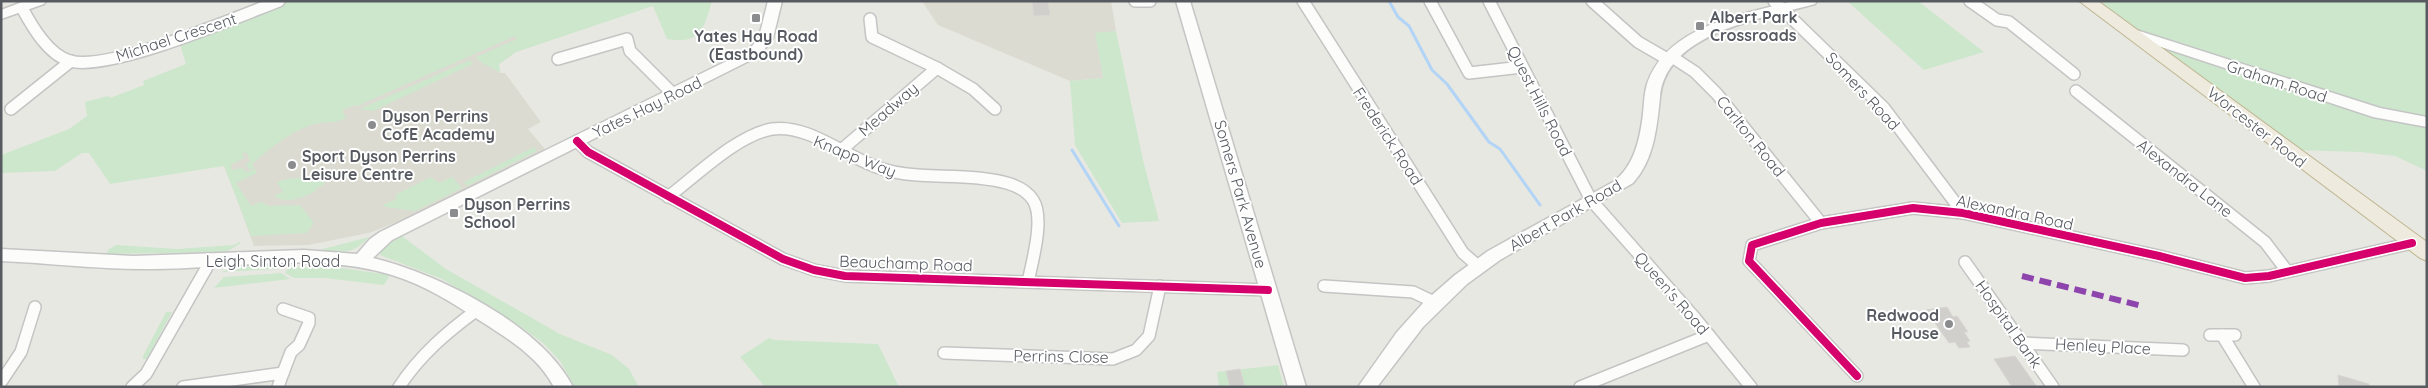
<svg xmlns="http://www.w3.org/2000/svg" width="2428" height="388" viewBox="0 0 2428 388" font-family="Quicksand,sans-serif">
  <style>
    .education { fill: #dbdbd1 }
    .green { fill: #cde7cd }
    .lines { fill: none; stroke-linecap: round; stroke-linejoin: round }
    .stream { stroke: #b2d4f6; stroke-width: 3 }
    .building { fill: #d0cfcc; stroke: #d8d6d1 }
    .street-casing { stroke: #c4c4c4; stroke-width: 14 }
    .secondary-casing { stroke: #c4c5c4; stroke-width: 3 }
    .highway-casing { stroke: #bfb590; stroke-width: 2 }
    .street { stroke: #fcfcfb; stroke-width: 11 }
    .secondary { fill: #fcfcfb; fill-rule: evenodd }
    .highway { fill: #eeebde; fill-rule: evenodd }
    .quiet { stroke: #8e44ad; stroke-width: 6; stroke-dasharray: 12 6; stroke-linecap: butt }
    .cycleway-casing { stroke: #fff; stroke-width: 11 }
    .cycleway { stroke: #d6006c; stroke-width: 8 }
    .poi-dot { fill: #8a8c8e; stroke: #fff; stroke-width: 2 }
    .labels { text-anchor: middle; stroke-width: 4; stroke-linejoin: round; paint-order: stroke }
    .poi-label { font-size: 16px; font-weight: bold; fill: #575b61; stroke: #fff; text-anchor: start }
    .street-label { font-size: 16px; fill: #575b61; stroke: #fff }
  </style>
  <rect width="100%" height="100%" fill="#e8e8e2"/>
  <g class="education">
    <path d="M289,1L594,25L516,52L499,64L500,73H505L541,122L528,129L545,149L415,215L369,233L308,245L254,246L179,41Z"/>
    <path d="M922,1H1111L1116,31L1096,34L1103,78L1070,81L938,25Z"/>
  </g>
  <g class="green">
    <path d="M289,1H712C703,31 701,44 667,39L653,6L516,52L499,64L500,73C492,66 482,66 476,57L517,39L515,36L357,106L355,105L342,110L346,118C334,124 331,121 319,123C296,127 269,149 252,164L254,168L250,170L246,165L250,161L246,152L242,153L244,158L231,165L232,170L241,168L247,172L255,169L257,173L236,183L251,206L261,202L269,206L300,205L314,223L307,233L251,236L224,166L110,184L89,153H82L55,171L1,173V155L69,129L87,116L85,102L108,96L110,98L144,85L143,81L186,64L179,41Z"/>
    <path d="M1847,1H1918L1984,52L1924,70Z"/>
    <path d="M2099,1H2427V171L2395,156L2360,152L2292,150L2197,73L2186,71Z"/>
    <path d="M1116,31L1143,160L1159,221L1122,223L1075,145L1070,81L1103,78L1095,33Z"/>
    <path d="M470,60L473,64L373,111L360,109Z"/>
    <path d="M534,147L537,151L467,186L464,182Z"/>
    <path d="M318,174L325,184L315,189L316,191C303,197 287,205 274,196L283,192L277,182C290,176 306,180 318,174Z"/>
    <path d="M431,177L439,183L452,177L462,188L415,211L385,207L383,205L397,199L395,195Z"/>
    <path d="M397,236H402L446,269L560,334L612,355L629,369L639,387H575L560,361L543,343L521,327L442,279L380,255L382,247Z"/>
    <path d="M369,237C351,257 339,252 315,251Z"/>
    <path d="M239,242L241,243L226,252L106,254L109,249L116,245L177,249L234,245Z"/>
    <path d="M242,265H280L278,269L221,272Z"/>
    <path d="M289,267L342,268L390,275L384,285L324,278H294L285,273Z"/>
    <path d="M281,273L290,279L214,288L224,277Z"/>
    <path d="M166,312H172L147,359H143V356Z"/>
    <path d="M769,338L775,340L878,344L899,387H765L740,357Z"/>
    <path d="M1278,365L1284,387H1219L1217,372Z"/>
  </g>
  <g class="lines">
    <g class="stream">
      <path d="M1389,1L1398,17L1409,26L1432,70L1447,84L1489,142L1500,149L1540,205"/>
      <path d="M1072,150L1119,226"/>
    </g>
  </g>
  <g class="building">
    <path d="M1032,1H1048L1050,15L1034,16Z"/>
    <path d="M1947,307L1953,317L1957,316L1968,332H1964L1970,341L1967,342L1970,347L1959,348L1955,342L1949,343L1926,310Z"/>
    <path d="M2015,356L2037,387H2012L1994,359Z"/>
    <path d="M1240,369L1245,387H1230L1226,371Z"/>
    <path d="M2338,375L2369,384V387H2339Z"/>
  </g>
  <g class="lines">
    <defs>
      <g id="street">
        <path d="M1135,1H1150"/>
        <path d="M1303,1L1463,253L1478,266"/>
        <path d="M1430,1L1469,73L1522,67"/>
        <path d="M1489,1L1591,200L1695,318L1751,387"/>
        <path d="M1592,1L1638,42L1669,60"/>
        <path d="M1774,1L1884,108L1963,213"/>
        <path d="M1970,1L1997,20L2009,22L2074,74"/>
        <path d="M22,8C32,26 48,55 70,61C109,72 237,17 279,1"/>
        <path d="M1672,57L1695,72L1717,94L1821,223"/>
        <path d="M558,59L627,39L630,51L673,94"/>
        <path d="M937,68L973,89L995,109"/>
        <path d="M2076,91L2265,242L2287,271"/>
        <path d="M11,109L71,61"/>
        <path d="M577,141L588,152L783,259L814,270L845,276L1268,290"/>
        <path d="M840,151L937,68L872,37L870,19"/>
        <path d="M668,197C696,176 737,135 772,129C804,124 839,151 867,163C902,180 940,174 978,178C996,180 1022,183 1033,200C1045,218 1032,262 1028,282"/>
        <path d="M1965,262L2053,387"/>
        <path d="M1324,286L1413,292L1434,302"/>
        <path d="M283,309L309,318V323L299,345L291,352L283,373"/>
        <path d="M2210,335H2235"/>
        <path d="M2222,335L2254,387"/>
        <path d="M2023,343L2183,350"/>
        <path d="M944,353L1113,359L1136,350L1149,336L1160,286"/>
        <path d="M1857,376L1749,261L1752,245L1821,223L1913,208L1963,213L2159,256L2245,278L2269,276L2412,243"/>
        <path d="M1,382L21,352L35,307"/>
        <path d="M132,387L146,374L211,260"/>
        <path d="M183,387L283,373L278,387"/>
        <path d="M399,387C420,355 447,332 477,310"/>
        <path d="M1580,387L1709,335"/>
      </g>
      <g id="secondary">
        <path d="M25,1H46L44,4L1,19V10Z"/>
        <path d="M768,1H782L773,38L759,56L392,240L373,258C439,274 541,325 573,387H554C538,357 510,340 482,322C454,304 425,285 392,275C314,251 232,269 152,269C102,270 51,263 1,261V249L133,256L304,250L357,254L370,239L380,232L749,50L759,37Z"/>
        <path d="M1176,1H1190L1306,387H1288Z"/>
        <path d="M1793,1H1817L1815,4C1765,18 1666,32 1660,97C1657,127 1654,160 1633,183L1500,260L1467,284L1423,327L1377,387H1358L1397,332L1424,302L1455,275L1488,251L1613,182C1634,167 1640,139 1643,114C1644,104 1644,94 1647,84C1667,25 1742,15 1793,1Z"/>
        <path d="M2130,28L2380,108L2427,117V127L2373,117L2125,35L2123,32L2125,29Z"/>
      </g>
      <path id="highway" d="M2079,1H2098L2427,242V261L2420,258Z"/>
    </defs>
    <use href="#street" class="street-casing"/>
    <use href="#secondary" class="secondary-casing"/>
    <use href="#highway" class="highway-casing"/>
    <use href="#street" class="street"/>
    <use href="#secondary" class="secondary"/>
    <use href="#highway" class="highway"/>
    <path class="quiet" d="M2022,276L2142,306"/>
    <defs>
      <g id="cycleway">
        <path d="M577,141L588,152L783,259L814,270L845,276L1268,290"/>
        <path d="M1857,376L1749,261L1752,245L1821,223L1913,208L1963,213L2159,256L2245,278L2269,276L2412,243"/>
      </g>
    </defs>
    <use href="#cycleway" class="cycleway-casing"/>
    <use href="#cycleway" class="cycleway"/>
  </g>
  <g class="poi-dot">
    <rect x="751" y="13" width="10" height="10" rx="2.5"/>
    <rect x="1695" y="21" width="10" height="10" rx="2.5"/>
    <circle cx="372" cy="125" r="5"/>
    <circle cx="292" cy="165" r="5"/>
    <rect x="449" y="208" width="10" height="10" rx="2.5"/>
    <circle cx="1949" cy="324" r="5"/>
  </g>
  <g class="labels">
    <g class="poi-label">
      <text x="1710" y="23">Albert Park<tspan x="1710" dy="18">Crossroads</tspan></text>
      <text x="756" y="42" text-anchor="middle">Yates Hay Road<tspan x="756" dy="18">(Eastbound)</tspan></text>
      <text x="382" y="122">Dyson Perrins<tspan x="382" dy="18">CofE Academy</tspan></text>
      <text x="302" y="162">Sport Dyson Perrins<tspan x="302" dy="18">Leisure Centre</tspan></text>
      <text x="464" y="210">Dyson Perrins<tspan x="464" dy="18">School</tspan></text>
      <text x="1939" y="321" text-anchor="end">Redwood<tspan x="1939" dy="18">House</tspan></text>
    </g>
    <g class="street-label">
      <text transform="translate(176 37) rotate(-18)" y="6">Michael Crescent</text>
      <text transform="translate(2277 81) rotate(18)" y="6">Graham Road</text>
      <text transform="translate(1863 91) rotate(47)" y="6">Somers Road</text>
      <text transform="translate(1540 101) rotate(63)" y="6">Quest Hills Road</text>
      <text transform="translate(647 107) rotate(-26)" y="6">Yates Hay Road</text>
      <text transform="translate(888 109) rotate(-41)" y="6">Meadway</text>
      <text transform="translate(2257 127) rotate(38)" y="6">Worcester Road</text>
      <text transform="translate(1388 136) rotate(57)" y="6">Frederick Road</text>
      <text transform="translate(1751 136) rotate(51)" y="6">Carlton Road</text>
      <text transform="translate(855 156) rotate(22)" y="6">Knapp Way</text>
      <text transform="translate(2185 178) rotate(38)" y="6">Alexandra Lane</text>
      <text transform="translate(1241 194) rotate(74)" y="6">Somers Park Avenue</text>
      <text transform="translate(2015 212) rotate(12)" y="6">Alexandra Road</text>
      <text transform="translate(1565 215) rotate(-30)" y="6">Albert Park Road</text>
      <text x="273" y="267">Leigh Sinton Road</text>
      <text transform="translate(906 263) rotate(2)" y="6">Beauchamp Road</text>
      <text transform="translate(1672 293) rotate(49)" y="6">Queen's Road</text>
      <text transform="translate(2009 324) rotate(55)" y="6">Hospital Bank</text>
      <text transform="translate(2103 346) rotate(3)" y="6">Henley Place</text>
      <text transform="translate(1061 356) rotate(1)" y="6">Perrins Close</text>
    </g>
  </g>
  <rect width="2428" height="388" fill="none" stroke="#575b61" stroke-width="5"/>
</svg>
